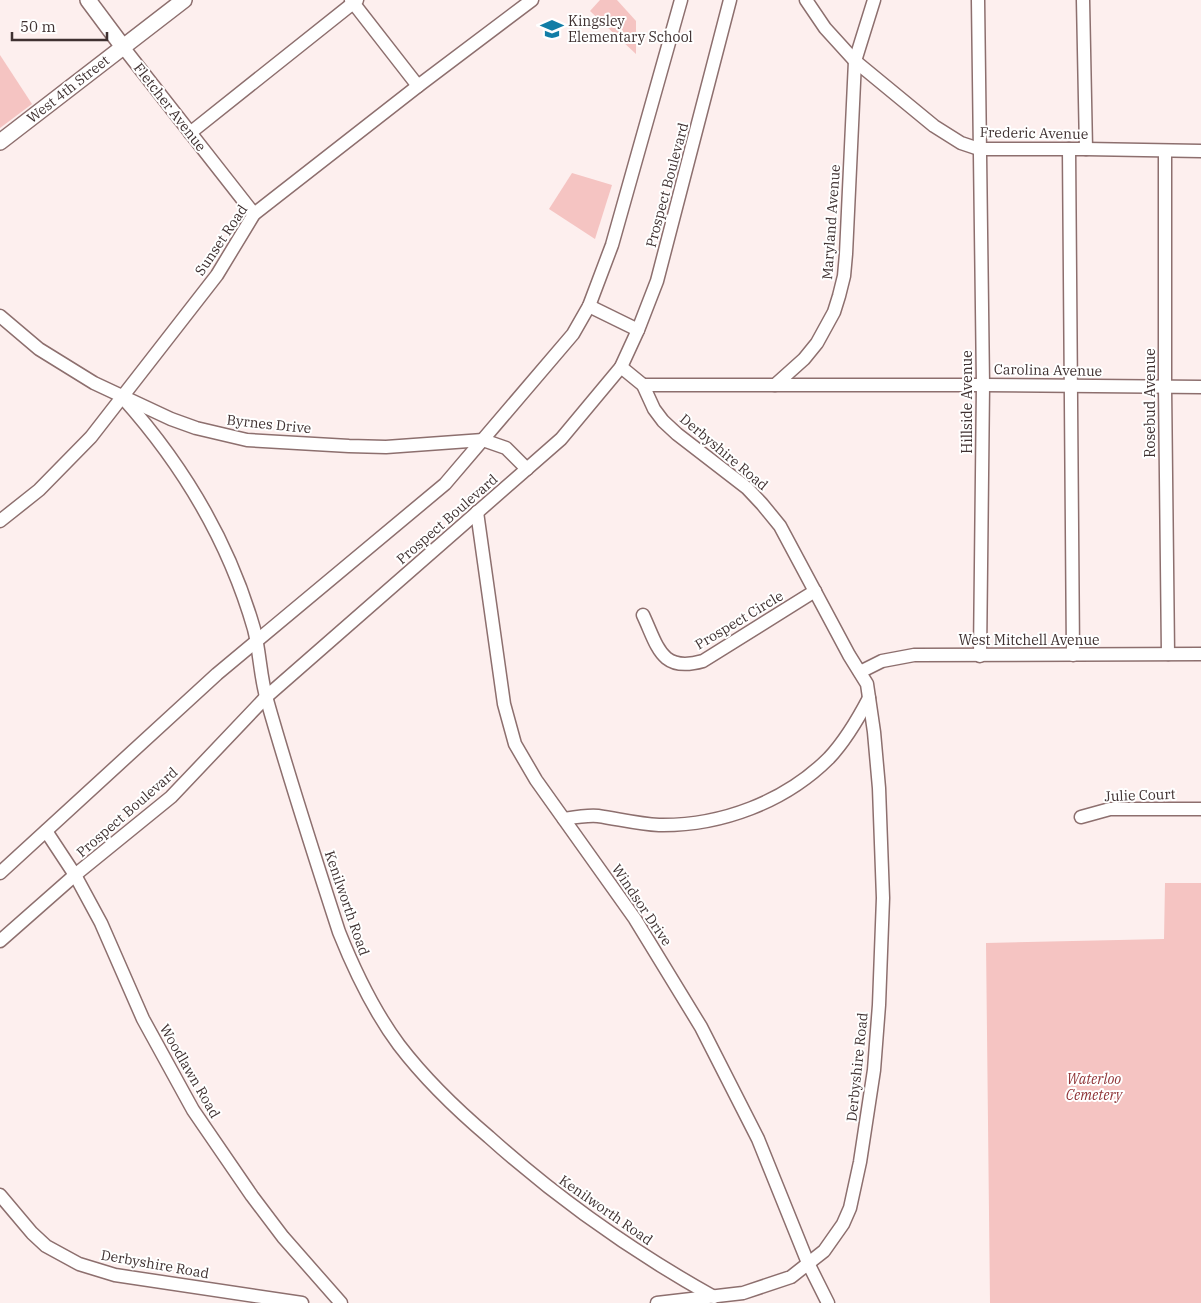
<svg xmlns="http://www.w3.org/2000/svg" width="1201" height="1303" viewBox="0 0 1201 1303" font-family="'IBM Plex Serif',serif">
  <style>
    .green { fill: #f5c4c2 }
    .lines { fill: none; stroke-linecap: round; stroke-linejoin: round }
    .minor-casing { stroke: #8d6f6e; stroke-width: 15 }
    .major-casing { stroke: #8d6f6e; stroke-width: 18 }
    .minor { stroke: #fff; stroke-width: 12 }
    .major { stroke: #fff; stroke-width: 15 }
    .labels { text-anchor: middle; stroke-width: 4; stroke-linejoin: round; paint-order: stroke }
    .poi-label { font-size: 14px; fill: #3f3131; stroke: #fff; text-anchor: start }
    .street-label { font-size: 14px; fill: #3f3131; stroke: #fff }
    .park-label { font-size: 14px; font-style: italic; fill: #903538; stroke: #fff }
  </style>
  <rect width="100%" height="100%" fill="#fdefee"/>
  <g class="green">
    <path d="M600,0H617L636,21V54L590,11Z"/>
    <path d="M0,55L32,104L0,128Z"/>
    <path d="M572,173L612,185L595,239L549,209Z"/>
    <path d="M1165,883H1201V1303H990L986,943L1164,939Z"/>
  </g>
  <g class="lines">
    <defs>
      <g id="minor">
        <path d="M351,0L418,86"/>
        <path d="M806,0L825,28L855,61L934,126L961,143L979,149H1086L1201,151"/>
        <path d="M978,0L983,385L980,656"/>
        <path d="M1083,0L1086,149"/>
        <path d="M123,47L254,214"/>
        <path d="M190,133L357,0"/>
        <path d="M1069,149L1073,655"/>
        <path d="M1165,151V387L1168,654"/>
        <path d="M589,306L638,330"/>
        <path d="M0,316L39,349L94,383L171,419L196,428L247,440L349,446L386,447L483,440L506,448L527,469"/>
        <path d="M621,367L643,385L654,409L663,421L677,434L747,488L762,504L780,526L849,655L867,684L874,732L879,788L883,898L879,1005L874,1070L860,1162L850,1208L843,1224L824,1251L791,1277L743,1293L657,1303"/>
        <path d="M643,385H775L804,359L817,343L834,312L839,296L844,276L846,254L855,61L874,0"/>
        <path d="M775,385H983L1201,387"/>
        <path d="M123,398C183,465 229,542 254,629C260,652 260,677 267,700C289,778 314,855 339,932C355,972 373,1010 399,1045C425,1079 456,1109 489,1137C558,1199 633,1252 714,1297"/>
        <path d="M477,512L504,704L515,744L536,780L635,919L701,1027L758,1139L808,1263L828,1303"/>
        <path d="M0,521L39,490L91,437L217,275L254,214L418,86L532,0"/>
        <path d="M643,615C658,647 661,673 703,661L815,591"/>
        <path d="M860,672L882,661L914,655L1201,654"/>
        <path d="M1081,817L1110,809H1201"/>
        <path d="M564,819C576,817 587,815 598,816C619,819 638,824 659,825C721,826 785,802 829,758C846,740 858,719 869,698"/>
        <path d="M46,831L75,875L101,923L143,1019L193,1110L252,1196L283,1237L341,1303"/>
        <path d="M0,873L217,674L445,484L573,334L589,306L612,245L681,0"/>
        <path d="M0,941L75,875L171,797L266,697L561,439L621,367L638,330L657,281L730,0"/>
        <path d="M0,1195L32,1233L46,1246L79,1264L115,1275L302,1303"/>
      </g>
      <g id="major">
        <path d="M88,0L123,47"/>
        <path d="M0,142L184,0"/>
      </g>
    </defs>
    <use href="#minor" class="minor-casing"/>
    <use href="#major" class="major-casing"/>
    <use href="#minor" class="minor"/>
    <use href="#major" class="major"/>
  </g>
  <defs>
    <symbol id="school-bare" viewBox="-9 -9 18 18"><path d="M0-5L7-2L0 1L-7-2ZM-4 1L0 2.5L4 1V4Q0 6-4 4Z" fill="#117da6" stroke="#fff" stroke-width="2.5" paint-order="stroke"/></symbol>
  </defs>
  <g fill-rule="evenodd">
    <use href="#school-bare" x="536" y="13" width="32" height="32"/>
  </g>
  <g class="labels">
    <g class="poi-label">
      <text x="568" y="26">Kingsley<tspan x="568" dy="16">Elementary School</tspan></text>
    </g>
    <g class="street-label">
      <text transform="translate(68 89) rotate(-38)" y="5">West 4th Street</text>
      <text transform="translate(170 107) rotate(52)" y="5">Fletcher Avenue</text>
      <text transform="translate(1034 133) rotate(1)" y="5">Frederic Avenue</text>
      <text transform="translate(667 185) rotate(-75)" y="5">Prospect Boulevard</text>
      <text transform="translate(831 222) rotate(-86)" y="5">Maryland Avenue</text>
      <text transform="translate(221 240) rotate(-56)" y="5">Sunset Road</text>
      <text transform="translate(1048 370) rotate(1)" y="5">Carolina Avenue</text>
      <text transform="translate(967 402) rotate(-90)" y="5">Hillside Avenue</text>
      <text transform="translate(1150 403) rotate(-90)" y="5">Rosebud Avenue</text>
      <text transform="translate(269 424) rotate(6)" y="5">Byrnes Drive</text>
      <text transform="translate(724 452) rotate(40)" y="5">Derbyshire Road</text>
      <text transform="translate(447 519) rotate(-41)" y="5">Prospect Boulevard</text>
      <text transform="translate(739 620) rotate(-31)" y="5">Prospect Circle</text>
      <text x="1029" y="645">West Mitchell Avenue</text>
      <text transform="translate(1140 795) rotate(-2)" y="5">Julie Court</text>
      <text transform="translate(127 812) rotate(-41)" y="5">Prospect Boulevard</text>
      <text transform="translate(347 903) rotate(71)" y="5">Kenilworth Road</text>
      <text transform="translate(642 905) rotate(56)" y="5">Windsor Drive</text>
      <text transform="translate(857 1067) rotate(-84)" y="5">Derbyshire Road</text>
      <text transform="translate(190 1071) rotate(60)" y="5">Woodlawn Road</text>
      <text transform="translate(606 1210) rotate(35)" y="5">Kenilworth Road</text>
      <text transform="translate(155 1264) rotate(10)" y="5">Derbyshire Road</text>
    </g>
    <g class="park-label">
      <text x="1094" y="1084">Waterloo<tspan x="1094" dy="16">Cemetery</tspan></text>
    </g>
  </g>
  <path d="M12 32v8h95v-8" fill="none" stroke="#3f3131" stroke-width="2.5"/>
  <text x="20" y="32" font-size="15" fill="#3f3131" stroke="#ffffff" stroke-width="4" paint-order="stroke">50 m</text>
</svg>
